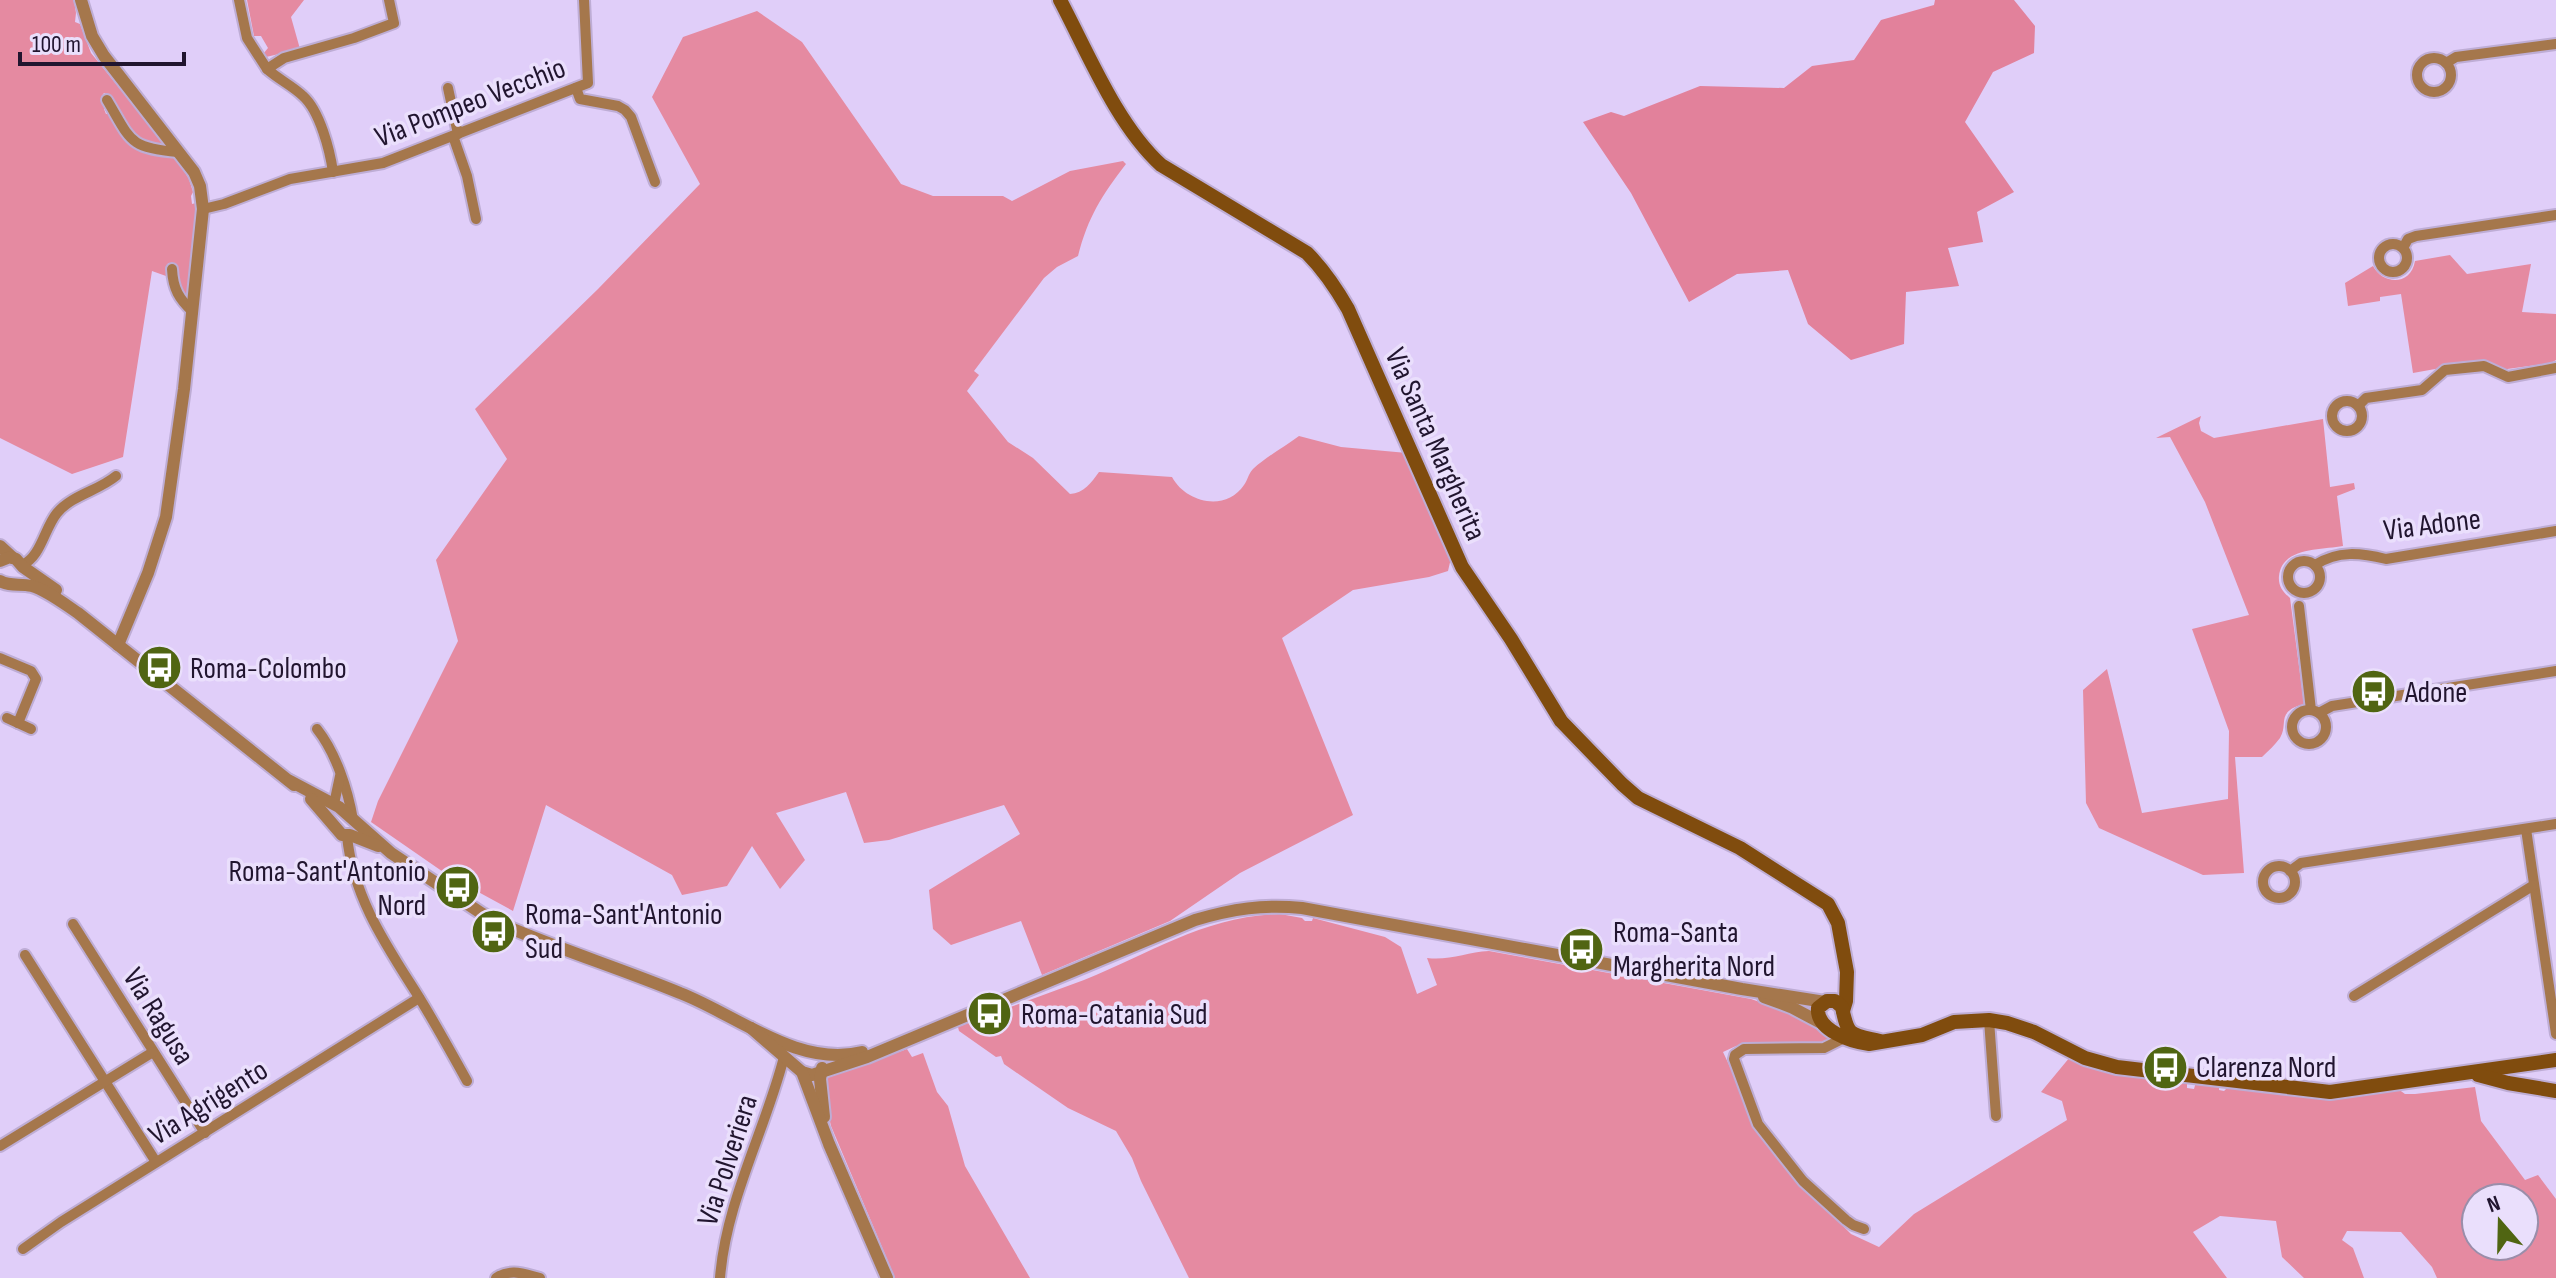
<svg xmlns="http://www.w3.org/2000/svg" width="2556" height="1278" viewBox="0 0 2556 1278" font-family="'Sofia Sans Condensed',sans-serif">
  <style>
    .green { fill: #e58aa1; fill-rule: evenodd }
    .forest { fill: #e2819b }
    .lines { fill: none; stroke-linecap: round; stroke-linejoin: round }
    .minor-casing { stroke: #beadd5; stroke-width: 14 }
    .tertiary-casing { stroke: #beadd5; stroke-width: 16 }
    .secondary-casing { stroke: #beadd5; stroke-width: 18 }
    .minor { stroke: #a5774c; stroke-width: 10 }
    .tertiary { stroke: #a5774c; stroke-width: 12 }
    .secondary { stroke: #804c0e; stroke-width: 14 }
    .labels { text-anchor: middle; stroke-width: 7; stroke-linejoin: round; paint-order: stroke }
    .street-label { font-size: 30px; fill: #21152f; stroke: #eadffc }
    .poi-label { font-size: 30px; fill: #21152f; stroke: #eadffc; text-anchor: start }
  </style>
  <rect width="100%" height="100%" fill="#e0cef9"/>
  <g class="green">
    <path d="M0,0H74L76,13L75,22L80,24L91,53L167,147C127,140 128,127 109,95L104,93L101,97L108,107L104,109L106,114L110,113C129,147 135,154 175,157L189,179L193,192L191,196L192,204L196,203L197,220L190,298C177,289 176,281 178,266L168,263L166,276L152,271L123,457L72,474L0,438Z"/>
    <path d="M247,0H304L291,17L300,49L266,57L263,54L268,48L261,36H254Z"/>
    <path d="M757,11L802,42L901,184L933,196H1003L1012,201L1070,171L1123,161L1126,164C1102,195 1088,217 1078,256L1057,267L1044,278L974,371L979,375L967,391L1008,442L1033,458L1070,494C1084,493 1091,483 1099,472L1172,477C1186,503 1226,512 1244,485C1248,480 1248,474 1253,469C1266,457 1284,447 1299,436L1341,447L1407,453L1451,558L1448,571L1429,577L1353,590L1282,638L1353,815L1240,873L1170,921L1042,975L1021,921L951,945L933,929L929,890L1020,834L1004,805L889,840L864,843L846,792L776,813L805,860L780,889L752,846L727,886L682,895L672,875L546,805L513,911L449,876L371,822L378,801L458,641L436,560L507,459L475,409L598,289L700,184L652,97L683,37Z"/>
    <path d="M2450,255L2467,274L2531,264L2522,312L2556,314V360L2551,363L2500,370L2485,360L2413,373L2401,294L2380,297V301L2348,306L2345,283L2373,266C2383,285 2411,286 2415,261Z"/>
    <path d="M2201,416L2199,423L2201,431L2214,438L2323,419L2330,487L2354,483L2355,489L2337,496L2343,546C2321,550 2282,547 2279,576C2278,586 2283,592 2290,598L2304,704C2275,712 2289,723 2280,738C2275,745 2268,751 2262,757H2235L2244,873L2203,875L2099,828L2086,803L2083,690L2107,669L2142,813L2228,799L2229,731L2192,629L2249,615L2205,502L2170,437L2156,438Z"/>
    <path d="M1280,914L1302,918L1305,921H1312L1313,918L1385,937L1401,947L1417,994L1437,985L1427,958C1449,961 1467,952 1489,951L1751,999L1794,1014L1838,1038L1821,1045H1747L1736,1046L1723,1052L1758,1127L1785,1168L1851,1234L1879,1247L1914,1214L2067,1120L2062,1101L2041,1092L2070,1057L2187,1080V1088L2194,1089L2196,1082L2219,1085V1090L2224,1091L2229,1086L2398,1089L2405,1094H2415L2475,1087L2481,1121L2525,1180L2538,1175L2556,1199V1278H2437L2432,1267L2401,1232L2347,1231L2342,1240L2353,1248L2364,1278H2304L2282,1257L2276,1221L2220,1216L2193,1232L2227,1278H1189L1141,1181L1132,1158L1116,1131L1068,1108L1004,1064L1001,1056L996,1057L959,1031L958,1027C1000,1010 1042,996 1084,980C1152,953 1205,916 1280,914ZM2476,1198H2524V1246H2476Z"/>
    <path d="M907,1049L912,1057L923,1053L937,1092L948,1106L965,1166L1030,1278H895L831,1126L826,1104L825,1081L827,1078Z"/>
  </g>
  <path class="forest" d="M1935,0H2014L2035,26L2034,53L1993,72L1965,122L2014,192L1977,212L1983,242L1948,248L1959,286L1906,292L1904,344L1851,360L1808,324L1788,270L1737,274L1689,302L1631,193L1583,122L1611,112L1624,116L1700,86L1784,88L1812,66L1854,60L1881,20L1934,5Z"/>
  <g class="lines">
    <defs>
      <g id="minor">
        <path d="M239,0L247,38L267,69"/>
        <circle cx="2434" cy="75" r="17"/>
        <path d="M2446,63L2456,57L2556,44"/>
        <path d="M448,88L458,134"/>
        <path d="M576,88L580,99L618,106L625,110L631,117L655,182"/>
        <path d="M107,100C131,140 128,148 178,152"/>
        <path d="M453,136L467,176L476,219"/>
        <path d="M333,172C330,151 320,111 303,96C293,86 278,79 267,69L284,58L354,38L394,23L389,0"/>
        <path d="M203,209L224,204L290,179L383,163L588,83L584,0"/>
        <circle cx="2393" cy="258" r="14"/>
        <path d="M2403,248L2408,239L2416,236L2556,215"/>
        <path d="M172,269C173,289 179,299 193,312"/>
        <circle cx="2347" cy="416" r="15"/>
        <path d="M2358,406L2366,398L2422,390L2445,370L2484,366L2508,377L2556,368"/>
        <circle cx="2304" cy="577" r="16"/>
        <path d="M22,565C41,557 44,529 57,513C72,495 98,491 116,476"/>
        <path d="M2315,565C2338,550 2361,553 2386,559L2556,531"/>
        <path d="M2299,606L2311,710"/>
        <path d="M0,658L31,671L36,679L18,723"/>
        <circle cx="2309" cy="727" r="17"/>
        <path d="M2319,713L2332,706L2556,671"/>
        <path d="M7,718L31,729"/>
        <path d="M317,729C336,753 348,790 353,820"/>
        <path d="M334,804L340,776"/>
        <path d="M2526,829L2556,1034"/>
        <path d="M347,836C353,897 386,945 417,994C435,1023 451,1052 467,1081"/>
        <circle cx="2279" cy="882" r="16"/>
        <path d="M2290,871L2301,863L2556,824"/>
        <path d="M73,924L205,1133"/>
        <path d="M25,955L156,1162"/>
        <path d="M2354,996L2534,885"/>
        <path d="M1989,1020L1996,1116"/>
        <path d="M1844,1038L1824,1048L1744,1049L1735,1055L1734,1059L1758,1124L1803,1181L1846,1220L1853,1225L1864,1229"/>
        <path d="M0,1146L153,1052"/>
        <path d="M23,1249L61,1222L419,998"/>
        <path d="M496,1278C510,1268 524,1274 540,1278"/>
        <path d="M720,1278C726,1201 765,1131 784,1057"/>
      </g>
      <g id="tertiary">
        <path d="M81,0L92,36L104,56L194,172L200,186L203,209L184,389L166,517L148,573L118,645"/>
        <path d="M0,546L13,558"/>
        <path d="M0,561L10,557L16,559L23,567L56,590"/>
        <path d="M0,581C10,587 20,583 32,586C48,591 63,603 78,613L294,785"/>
        <path d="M290,781L339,807L391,853L481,913L503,925C561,950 622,969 680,993C737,1015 798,1068 862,1052"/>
        <path d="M311,799L342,835H350L378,846"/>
        <path d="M1764,997L1791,1007L1823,1024"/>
        <path d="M751,1028L802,1072L812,1075L867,1057L1195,920C1232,909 1264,904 1302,908L1742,989L1825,1002"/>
        <path d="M822,1068L820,1079L824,1117"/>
        <path d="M802,1072L829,1144L887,1278"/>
      </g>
      <g id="secondary">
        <path d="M1060,0C1088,53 1117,125 1161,165L1307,253C1324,270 1336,288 1348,309L1462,567L1511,639L1561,721L1622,784L1638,798L1740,848L1828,904L1838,923L1847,972L1846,1001L1843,1011"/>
        <path d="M1880,1041C1850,1034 1848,1037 1842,1007L1835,1001H1827L1818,1008C1816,1030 1851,1042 1869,1044L1922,1035L1954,1022L1989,1020L2007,1023L2034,1032L2085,1058L2117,1067L2330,1092L2556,1060"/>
        <path d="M2478,1075L2508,1083L2556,1091"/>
      </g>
    </defs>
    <use href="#minor" class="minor-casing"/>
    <use href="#tertiary" class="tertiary-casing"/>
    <use href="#secondary" class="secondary-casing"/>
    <use href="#minor" class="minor"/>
    <use href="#tertiary" class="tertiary"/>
    <use href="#secondary" class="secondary"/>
  </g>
  <defs>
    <symbol id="bus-disc" viewBox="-11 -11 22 22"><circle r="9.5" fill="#506512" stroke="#eadffc"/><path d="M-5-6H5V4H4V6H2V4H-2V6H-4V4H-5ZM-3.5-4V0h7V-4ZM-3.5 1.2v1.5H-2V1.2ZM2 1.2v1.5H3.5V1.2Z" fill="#fff"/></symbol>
  </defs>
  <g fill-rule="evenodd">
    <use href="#bus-disc" x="134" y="642" width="51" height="51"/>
    <use href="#bus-disc" x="2348" y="666" width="51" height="51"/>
    <use href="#bus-disc" x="432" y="862" width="51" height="51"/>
    <use href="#bus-disc" x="468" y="906" width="51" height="51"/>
    <use href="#bus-disc" x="1556" y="924" width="51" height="51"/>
    <use href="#bus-disc" x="964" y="988" width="51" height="51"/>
    <use href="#bus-disc" x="2140" y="1042" width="51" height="51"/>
  </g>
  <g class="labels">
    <g class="street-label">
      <text transform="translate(470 102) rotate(-21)" y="10">Via Pompeo Vecchio</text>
      <text transform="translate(1436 444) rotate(66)" y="10">Via Santa Margherita</text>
      <text transform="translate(2432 524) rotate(-7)" y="10">Via Adone</text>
      <text transform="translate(159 1016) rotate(58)" y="10">Via Ragusa</text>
      <text transform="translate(208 1102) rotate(-32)" y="10">Via Agrigento</text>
      <text transform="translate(727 1160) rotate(-72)" y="10">Via Polveriera</text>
    </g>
    <g class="poi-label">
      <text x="190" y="678">Roma-Colombo</text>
      <text x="2405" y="702">Adone</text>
      <text x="426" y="881" text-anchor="end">Roma-Sant'Antonio<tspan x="426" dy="34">Nord</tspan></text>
      <text x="525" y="924">Roma-Sant'Antonio<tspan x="525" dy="34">Sud</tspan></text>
      <text x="1613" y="942">Roma-Santa<tspan x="1613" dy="34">Margherita Nord</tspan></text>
      <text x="1021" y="1024">Roma-Catania Sud</text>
      <text x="2196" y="1077">Clarenza Nord</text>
    </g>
  </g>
  <g transform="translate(2500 1222) rotate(340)"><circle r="38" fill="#eadffc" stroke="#9a8eaa" stroke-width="2"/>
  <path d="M0-6L14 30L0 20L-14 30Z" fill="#506512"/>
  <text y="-12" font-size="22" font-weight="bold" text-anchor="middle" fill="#21152f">N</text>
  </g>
  <path d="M20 52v12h164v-12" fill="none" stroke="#21152f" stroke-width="4"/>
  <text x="32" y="52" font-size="24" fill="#21152f" stroke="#eadffc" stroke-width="6" paint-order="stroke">100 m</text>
</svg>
